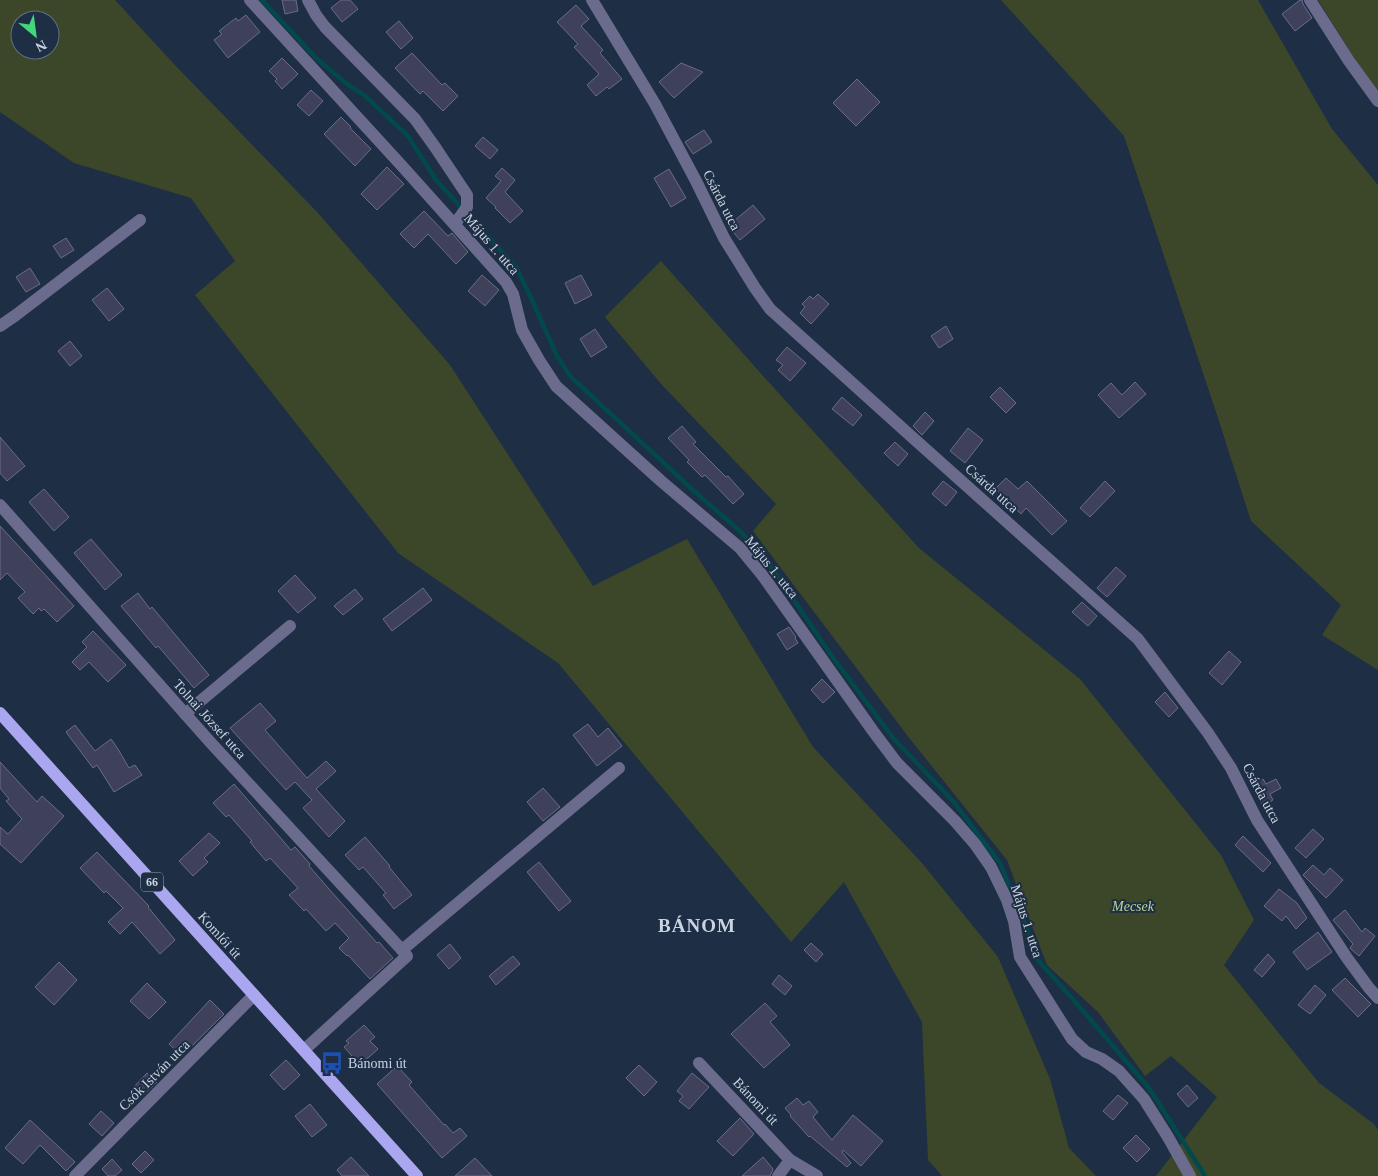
<svg xmlns="http://www.w3.org/2000/svg" width="1378" height="1176" viewBox="0 0 1378 1176" font-family="Georgia,serif">
  <style>
    .green { fill: #3c472a; fill-rule: evenodd }
    .lines { fill: none; stroke-linecap: round; stroke-linejoin: round }
    .stream { stroke: #02494c; stroke-width: 4.5 }
    .building { fill: #3f415b; stroke: #6a6c89 }
    .minor { stroke: #6b6b8e; stroke-width: 12 }
    .major { stroke: #aaa7f0; stroke-width: 12 }
    .labels { text-anchor: middle; stroke-width: 4; stroke-linejoin: round; paint-order: stroke }
    .shield { fill: #1e2e44; stroke: #96a2b2; stroke-width: 1 }
    .shield-label { font-size: 12px; font-weight: bold; fill: #c9d3e1 }
    .street-label { font-size: 14px; fill: #c9d3e1; stroke: #1e2e44 }
    .park-label { font-size: 14px; font-style: italic; fill: #bbd593; stroke: #1e2e44 }
    .poi-label { font-size: 14px; fill: #c9d3e1; stroke: #1e2e44; text-anchor: start }
    .district-label { font-size: 19px; font-weight: bold; letter-spacing: 1px; fill: #c9d3e1; stroke: #1e2e44 }
  </style>
  <rect width="100%" height="100%" fill="#1e2e44"/>
  <g class="green">
    <path d="M0,0H115L173,63L318,213L450,365L593,586L687,539L813,747L922,863L998,957L1050,1079L1069,1148L1096,1176H942L928,1160L922,1022L844,882L791,942L558,663L398,553L195,295L235,261L191,198L74,163L0,112ZM20,20H50V50H20Z"/>
    <path d="M1001,0H1258L1332,129L1378,185V670L1322,635L1341,605L1251,521L1219,421L1124,136Z"/>
    <path d="M1318,0H1378V92L1362,70Z"/>
    <path d="M661,261L765,378L919,548L1080,679L1221,855L1254,920L1224,965L1319,1083L1374,1124L1378,1130V1176H1156L1217,1097L1171,1056L1145,1076L1098,1012L1047,965L1007,860L910,739L753,531L776,504L662,385L605,317Z"/>
  </g>
  <g class="lines">
    <path class="stream" d="M262,0L316,58L347,84L364,95L408,136L436,180L516,267L532,300L557,356L570,376L694,491L742,533L772,568L834,659L894,739L953,801L1000,863L1024,921L1037,959L1078,1005L1149,1088L1205,1176"/>
  </g>
  <g class="building">
    <path d="M282,0H296L298,11L285,14Z"/>
    <path d="M341,0H350L358,9L342,22L331,8Z"/>
    <path d="M1300,0H1302L1303,4L1312,18L1295,31L1282,14Z"/>
    <path d="M576,5L589,19L581,26L603,50L600,53L622,79L609,89L607,87L596,96L587,85L599,74L574,47L578,44L557,22Z"/>
    <path d="M246,15L260,32L228,58L214,40L222,34L219,31L236,18L238,21Z"/>
    <path d="M399,21L413,38L401,49L386,32Z"/>
    <path d="M412,53L442,85L445,83L458,96L443,111L423,91L420,94L395,68Z"/>
    <path d="M282,58L298,74L282,89L275,81L277,79L269,71Z"/>
    <path d="M681,63L703,72L674,98L659,82Z"/>
    <path d="M857,79L880,102L856,126L833,103Z"/>
    <path d="M311,90L323,101L309,116L297,105Z"/>
    <path d="M341,117L351,127L350,128L371,149L355,166L324,134Z"/>
    <path d="M704,130L712,142L693,154L685,142Z"/>
    <path d="M483,137L498,150L490,159L475,146Z"/>
    <path d="M387,167L404,184L377,210L361,194Z"/>
    <path d="M502,168L515,180L505,192L523,211L510,223L495,208L496,207L486,198L501,181L495,176Z"/>
    <path d="M669,169L686,198L671,207L654,178Z"/>
    <path d="M753,205L765,219L740,240L728,226Z"/>
    <path d="M424,211L448,236L452,233L468,252L456,264L428,234L414,248L400,234Z"/>
    <path d="M66,238L74,250L61,258L53,246Z"/>
    <path d="M30,268L40,284L26,292L16,277Z"/>
    <path d="M482,275L499,290L485,306L468,291Z"/>
    <path d="M581,275L592,295L575,304L565,283Z"/>
    <path d="M107,288L124,309L109,321L92,300Z"/>
    <path d="M818,294L829,304L811,324L800,313L805,307L802,304L810,296L813,299Z"/>
    <path d="M946,326L953,339L939,348L931,336Z"/>
    <path d="M595,329L607,347L591,357L580,339Z"/>
    <path d="M70,341L82,356L70,366L58,351Z"/>
    <path d="M787,347L806,363L790,381L778,370L783,365L776,360Z"/>
    <path d="M1135,382L1146,394L1119,418L1098,395L1111,383L1122,395Z"/>
    <path d="M1000,387L1016,403L1006,413L990,397Z"/>
    <path d="M842,397L862,415L853,426L832,409Z"/>
    <path d="M925,412L934,421L922,435L913,426Z"/>
    <path d="M682,426L696,442L693,444L726,477L728,476L744,494L733,504L705,475L702,477L687,462L689,460L668,438Z"/>
    <path d="M968,428L983,440L965,463L950,451Z"/>
    <path d="M0,437L25,466L7,481L0,473Z"/>
    <path d="M895,442L908,454L898,466L884,453Z"/>
    <path d="M1006,478L1018,489L1027,481L1067,521L1052,535L1026,508L1021,514L995,489Z"/>
    <path d="M943,481L957,492L946,506L932,494Z"/>
    <path d="M1105,481L1115,491L1090,517L1080,508Z"/>
    <path d="M44,489L69,517L54,531L29,502Z"/>
    <path d="M0,526L74,606L57,622L44,609L41,611L39,608L33,614L18,598L25,592L7,573L0,580Z"/>
    <path d="M91,539L122,575L105,590L74,553Z"/>
    <path d="M1116,567L1126,576L1107,597L1097,588Z"/>
    <path d="M295,575L316,598L298,613L278,591Z"/>
    <path d="M423,588L432,600L392,631L383,619Z"/>
    <path d="M355,589L363,599L343,615L334,606Z"/>
    <path d="M138,593L150,609L152,607L209,675L194,688L158,646L156,648L121,606Z"/>
    <path d="M1082,602L1097,616L1088,626L1072,612Z"/>
    <path d="M789,627L796,637L795,638L798,643L787,650L777,634Z"/>
    <path d="M93,631L126,665L108,682L89,662L80,670L72,662L87,647L82,642Z"/>
    <path d="M1229,651L1241,662L1222,685L1209,673Z"/>
    <path d="M822,679L835,692L823,703L811,690Z"/>
    <path d="M1165,692L1178,708L1169,717L1155,702Z"/>
    <path d="M260,703L276,721L265,730L307,778L326,761L336,771L316,789L345,821L329,837L303,808L312,800L295,782L286,790L230,728Z"/>
    <path d="M588,724L598,737L608,728L622,746L597,766L573,735Z"/>
    <path d="M75,725L95,751L111,739L118,749L129,768L135,765L142,775L114,792L97,765L93,768L66,732Z"/>
    <path d="M0,762L37,802L42,796L64,816L21,863L0,844V827L8,834L22,819L6,801L9,799L0,788Z"/>
    <path d="M1263,779L1266,784L1276,779L1281,788L1270,794L1273,800L1263,806L1252,785Z"/>
    <path d="M234,784L291,850L295,847L310,864L309,866L329,889L377,943L379,942L393,958L370,979L348,955L347,956L339,948L349,938L335,923L326,931L306,909L304,911L289,895L298,888L270,858L266,861L250,842L252,841L229,815L226,817L213,803Z"/>
    <path d="M543,788L560,807L543,821L527,802Z"/>
    <path d="M1313,829L1324,839L1306,858L1295,848Z"/>
    <path d="M209,833L220,843L204,858L208,862L193,876L179,861Z"/>
    <path d="M1243,836L1271,863L1263,872L1235,845Z"/>
    <path d="M365,837L390,866L389,867L412,895L394,909L383,895L386,893L363,867L359,870L345,855Z"/>
    <path d="M97,852L149,906L148,907L175,940L160,954L132,922L120,934L108,922L123,908L106,891L104,893L80,868Z"/>
    <path d="M539,862L571,901L559,911L527,872Z"/>
    <path d="M1313,865L1324,875L1330,868L1343,880L1326,898L1303,875Z"/>
    <path d="M1279,889L1297,903L1307,918L1296,929L1286,916L1282,921L1264,906Z"/>
    <path d="M1345,910L1362,932L1365,928L1375,936L1359,956L1352,950L1350,948L1353,944L1333,920Z"/>
    <path d="M1318,932L1332,952L1307,970L1293,952Z"/>
    <path d="M811,943L823,954L816,962L804,950Z"/>
    <path d="M450,944L461,958L449,969L437,955Z"/>
    <path d="M1268,954L1275,962L1262,977L1254,970Z"/>
    <path d="M513,956L520,964L496,985L489,976Z"/>
    <path d="M59,962L77,980L54,1005L35,987Z"/>
    <path d="M779,975L792,986L785,995L772,984Z"/>
    <path d="M1345,978L1371,1004L1358,1017L1332,990Z"/>
    <path d="M147,983L166,1002L149,1019L130,1001Z"/>
    <path d="M1315,985L1326,995L1310,1014L1298,1005Z"/>
    <path d="M210,1000L224,1014L182,1056L169,1044Z"/>
    <path d="M765,1003L777,1016L770,1022L790,1045L764,1068L731,1034Z"/>
    <path d="M364,1025L375,1037L370,1041L378,1049L360,1065L344,1047L349,1043L346,1041Z"/>
    <path d="M286,1060L300,1075L284,1090L270,1075Z"/>
    <path d="M639,1065L657,1082L644,1096L626,1078Z"/>
    <path d="M397,1066L412,1082L409,1085L444,1125L445,1124L453,1133L460,1128L467,1136L442,1158L377,1084Z"/>
    <path d="M147,1073L157,1082L141,1097L132,1089Z"/>
    <path d="M692,1073L709,1087L689,1109L679,1101L683,1096L677,1091Z"/>
    <path d="M1187,1085L1198,1098L1188,1107L1177,1094Z"/>
    <path d="M1118,1095L1128,1103L1113,1120L1103,1111Z"/>
    <path d="M797,1098L803,1105L809,1101L818,1112L813,1117L832,1140L853,1115L883,1141L861,1166L843,1150L842,1152L851,1163L847,1167L810,1136L809,1137L790,1116L791,1115L785,1108Z"/>
    <path d="M310,1104L327,1125L312,1137L295,1116Z"/>
    <path d="M101,1111L114,1123L102,1136L89,1124Z"/>
    <path d="M740,1118L754,1134L733,1156L717,1141Z"/>
    <path d="M30,1120L75,1162L66,1171L40,1145L23,1164L5,1148Z"/>
    <path d="M1136,1135L1150,1149L1137,1162L1123,1148Z"/>
    <path d="M145,1151L154,1160L141,1173L132,1164Z"/>
    <path d="M351,1157L369,1176H342L337,1170Z"/>
    <path d="M763,1157L773,1169L770,1176H742Z"/>
    <path d="M475,1158L492,1176H455Z"/>
    <path d="M112,1159L122,1170L115,1176H108L102,1169Z"/>
  </g>
  <g class="lines">
    <g class="minor">
      <path d="M250,0L402,166L506,282L513,294L522,330L539,360L556,386L661,481L740,548L763,576L873,731L897,763L955,821L975,844L991,867L1007,900L1014,921L1020,957L1072,1039L1086,1052L1102,1059L1119,1071L1144,1099L1168,1137L1190,1176"/>
      <path d="M308,0L316,15L325,27L415,119L435,147L467,195V207L455,224"/>
      <path d="M592,0L655,104L696,181L724,238L755,288L770,309L912,437L1138,639L1208,733L1231,768L1257,820L1347,958L1369,988L1378,998"/>
      <path d="M1310,0L1349,61L1378,101"/>
      <path d="M0,326L16,315L140,220"/>
      <path d="M0,505L211,743L402,950"/>
      <path d="M185,714L290,626"/>
      <path d="M304,1050L407,956L402,950L619,768"/>
      <path d="M699,1063L790,1160"/>
      <path d="M75,1176L254,995"/>
      <path d="M778,1176L790,1160L817,1176"/>
    </g>
    <path class="major" d="M0,713L417,1176"/>
  </g>
  <defs>
    <symbol id="bus-bare" viewBox="-9 -9 18 18"><path d="M-5-6H5V4H4V6H2V4H-2V6H-4V4H-5ZM-3.5-4V0h7V-4ZM-3.5 1.2v1.5H-2V1.2ZM2 1.2v1.5H3.5V1.2Z" fill="#1a4fb4" stroke="#1e2e44" stroke-width="2.5" paint-order="stroke"/></symbol>
  </defs>
  <g fill-rule="evenodd">
    <use href="#bus-bare" x="316" y="1047" width="32" height="32"/>
  </g>
  <g class="labels">
    <rect class="shield" x="141" y="872.5" width="22" height="19" rx="4"/>
    <g class="shield-label">
      <text x="152" y="886">66</text>
    </g>
    <g class="street-label">
      <text transform="translate(722 200) rotate(63)" y="5">Csárda utca</text>
      <text transform="translate(492 244) rotate(49)" y="5">Május 1. utca</text>
      <text transform="translate(992 488) rotate(42)" y="5">Csárda utca</text>
      <text transform="translate(772 567) rotate(51)" y="5">Május 1. utca</text>
      <text transform="translate(210 719) rotate(48)" y="5">Tolnai József utca</text>
      <text transform="translate(1262 793) rotate(62)" y="5">Csárda utca</text>
      <text transform="translate(1027 921) rotate(72)" y="5">Május 1. utca</text>
      <text transform="translate(220 935) rotate(48)" y="5">Komlói út</text>
      <text transform="translate(154 1075) rotate(-45)" y="5">Csók István utca</text>
      <text transform="translate(756 1101) rotate(47)" y="5">Bánomi út</text>
    </g>
    <g class="park-label">
      <text x="1133" y="911">Mecsek</text>
    </g>
    <g class="poi-label">
      <text x="348" y="1068">Bánomi út</text>
    </g>
    <g class="district-label">
      <text x="697" y="932">BÁNOM</text>
    </g>
  </g>
  <g transform="translate(35 35) rotate(151)"><circle r="24" fill="#1e2e44" stroke="#627083"/>
  <path d="M0-4L9 19L0 12L-9 19Z" fill="#43d77b"/>
  <text y="-8" font-size="14" font-weight="bold" text-anchor="middle" fill="#c9d3e1">N</text>
  </g>
</svg>
